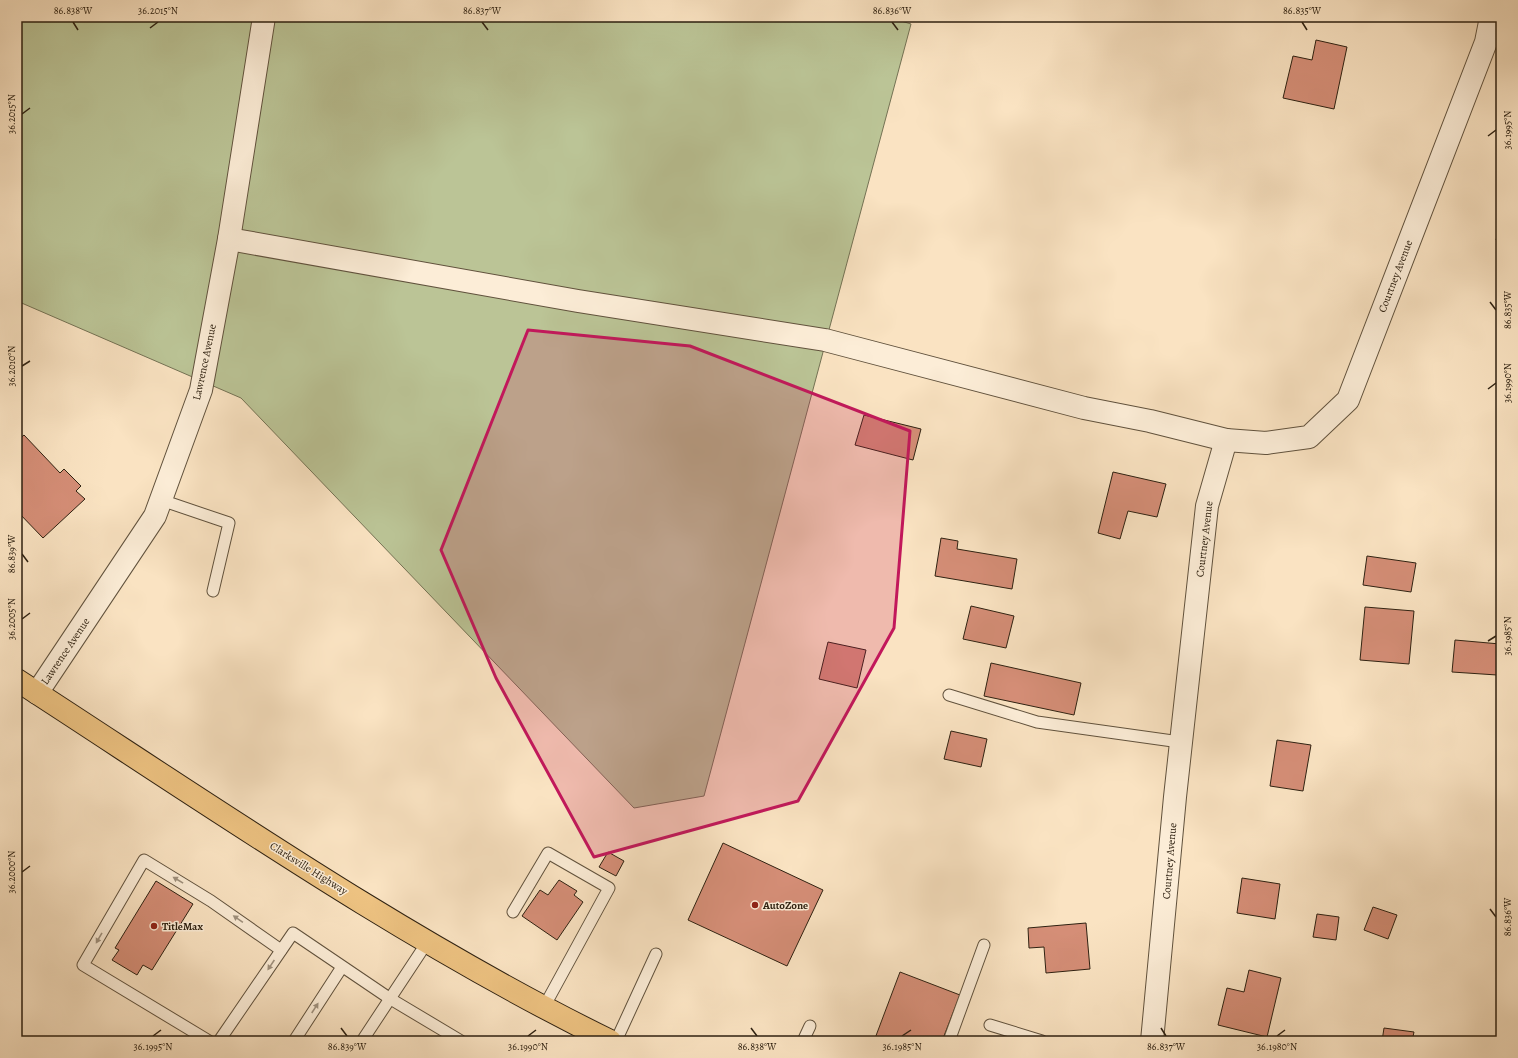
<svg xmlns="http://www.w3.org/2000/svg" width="1518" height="1058" viewBox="0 0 1518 1058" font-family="Alegreya,serif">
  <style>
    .green { fill: #bbc496; stroke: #747254 }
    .building { fill: #d58e77; stroke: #2e2111 }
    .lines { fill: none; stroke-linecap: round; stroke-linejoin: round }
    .service-casing { stroke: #61523d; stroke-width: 13 }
    .minor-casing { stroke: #61523d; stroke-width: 24 }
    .primary-casing { stroke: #2e2111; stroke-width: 24 }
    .service { stroke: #fcedd7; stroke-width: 11 }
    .minor { stroke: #fcedd7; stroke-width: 22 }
    .primary { stroke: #edc281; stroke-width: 22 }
    .oneway { fill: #9f917e }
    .marked { fill: #c2185b; fill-opacity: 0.2; stroke: #c2185b; stroke-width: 3; stroke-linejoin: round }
    .ticks { fill: none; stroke: #2e2111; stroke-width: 1.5 }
    .poi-dot { fill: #8f2418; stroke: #fcedd7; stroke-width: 1.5 }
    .labels { text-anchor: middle; stroke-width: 3; stroke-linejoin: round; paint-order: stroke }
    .street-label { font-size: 11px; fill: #2e2111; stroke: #fcedd7 }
    .poi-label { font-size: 11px; font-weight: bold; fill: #2e2111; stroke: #fcedd7; text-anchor: start }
    .neatline { fill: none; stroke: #2e2111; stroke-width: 1.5 }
    .ticks-label { font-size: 10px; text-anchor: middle; fill: #2e2111 }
  </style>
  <rect width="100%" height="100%" fill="#fae3c2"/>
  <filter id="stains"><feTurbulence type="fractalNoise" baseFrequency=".005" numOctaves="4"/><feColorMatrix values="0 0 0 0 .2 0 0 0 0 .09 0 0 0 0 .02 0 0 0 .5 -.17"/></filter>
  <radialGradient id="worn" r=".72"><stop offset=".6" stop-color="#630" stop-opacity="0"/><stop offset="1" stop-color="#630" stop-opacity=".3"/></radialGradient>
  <path class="green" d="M17,17H888L911,24L704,796L634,808L241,398L17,301Z"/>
  <g class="building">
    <path d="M1316,40L1347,47L1334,109L1283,98L1293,56L1312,60Z"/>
    <path d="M1501,221V241L1496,240Z"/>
    <path d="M864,415L921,429L913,460L855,445Z"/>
    <path d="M24,435L60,473L64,469L81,486L76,491L85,499L43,538L17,511V503L19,501L17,498V441Z"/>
    <path d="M1113,472L1166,484L1157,517L1128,511L1120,539L1098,533Z"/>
    <path d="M941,538L958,541L957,549L1017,559L1012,589L935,576Z"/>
    <path d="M1367,556L1416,563L1411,592L1363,585Z"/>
    <path d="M971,606L1014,616L1006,648L963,639Z"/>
    <path d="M1365,607L1414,611L1409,664L1360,660Z"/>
    <path d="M1455,640L1500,644L1497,675L1452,672Z"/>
    <path d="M828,642L866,650L857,688L819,679Z"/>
    <path d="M991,663L1081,683L1074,715L984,696Z"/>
    <path d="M951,731L987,739L981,767L944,759Z"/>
    <path d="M1277,740L1311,745L1303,791L1270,786Z"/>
    <path d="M723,843L823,890L787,966L688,920Z"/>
    <path d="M608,852L624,861L616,876L599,867Z"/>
    <path d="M1242,878L1280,884L1275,919L1237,913Z"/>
    <path d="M559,880L577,891L574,895L583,902L557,940L522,916L540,890L548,895Z"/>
    <path d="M156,881L193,904L152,970L143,965L137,975L112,960L119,950L115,948Z"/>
    <path d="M1373,907L1397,915L1388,939L1364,930Z"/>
    <path d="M1317,914L1339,917L1336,940L1313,937Z"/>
    <path d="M1086,923L1090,969L1046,973L1044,947L1029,948L1028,928Z"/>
    <path d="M1249,970L1281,978L1267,1037L1218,1025L1227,988L1244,992Z"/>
    <path d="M900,972L960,995L942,1041H874Z"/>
    <path d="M1384,1028L1414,1032L1412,1041H1382Z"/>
  </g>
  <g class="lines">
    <defs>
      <g id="service">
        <path d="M161,500L229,523L213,591"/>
        <path d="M949,695L1037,722L1180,742"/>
        <path d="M513,912L548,853L609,888L544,1007"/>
        <path d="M990,1025L1042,1041"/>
        <path d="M209,1041L83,965L144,860L211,901L281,950"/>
        <path d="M219,1041L293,933L389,998L461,1041"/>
        <path d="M294,1041L342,967"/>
        <path d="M362,1041L428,941"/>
        <path d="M616,1041L656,954"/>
        <path d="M803,1041L810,1026"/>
        <path d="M949,1041L984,945"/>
      </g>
      <g id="minor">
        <path d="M229,239L578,301L825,340L1084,408L1150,421L1226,440"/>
        <path d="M37,693L155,516L201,390L229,239L264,17"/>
        <path d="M1152,1041L1175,797L1207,506L1226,440L1266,443L1309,437L1348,400L1486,42L1491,17"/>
      </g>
      <path id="primary" d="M17,680C210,805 404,940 610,1041"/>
    </defs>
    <use href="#service" class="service-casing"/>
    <use href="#minor" class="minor-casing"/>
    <use href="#primary" class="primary-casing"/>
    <use href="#service" class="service"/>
    <use href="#minor" class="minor"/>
    <use href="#primary" class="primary"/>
  </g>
  <defs><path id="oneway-solid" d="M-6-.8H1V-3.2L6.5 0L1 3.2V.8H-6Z"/></defs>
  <g class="oneway">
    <use href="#oneway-solid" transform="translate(178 880) rotate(-149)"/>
    <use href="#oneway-solid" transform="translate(238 919) rotate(-145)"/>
    <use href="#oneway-solid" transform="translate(99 938) rotate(120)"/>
    <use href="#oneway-solid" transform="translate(271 965) rotate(124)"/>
    <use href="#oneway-solid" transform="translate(315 1008) rotate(-57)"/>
  </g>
  <path class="marked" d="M528,330L690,346L910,431L894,628L798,801L594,857L496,678L441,550Z"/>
  <path class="ticks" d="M73,22L78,30M482,22L488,30M892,22L898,30M1302,22L1307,30M150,28L158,22M22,114L30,108M1488,136L1496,130M1490,302L1496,310M22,366L30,361M1488,389L1496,383M22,554L28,562M22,619L30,613M1488,641L1496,636M22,872L30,866M1490,909L1496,917M341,1028L347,1036M751,1028L757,1036M1161,1028L1166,1036M153,1036L161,1030M528,1036L536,1030M902,1036L911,1030M1277,1036L1285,1030"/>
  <g class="poi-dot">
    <circle cx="755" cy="905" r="4"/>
    <circle cx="154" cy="926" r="4"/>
  </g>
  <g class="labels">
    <g class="street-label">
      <text transform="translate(1395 276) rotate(-69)" y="4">Courtney Avenue</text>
      <text transform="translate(204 362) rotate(-78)" y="4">Lawrence Avenue</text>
      <text transform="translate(1204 539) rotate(-83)" y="4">Courtney Avenue</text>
      <text transform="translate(65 651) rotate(-56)" y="4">Lawrence Avenue</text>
      <text transform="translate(1169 861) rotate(-85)" y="4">Courtney Avenue</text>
      <text transform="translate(309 868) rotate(32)" y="4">Clarksville Highway</text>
    </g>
    <g class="poi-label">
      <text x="763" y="909">AutoZone</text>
      <text x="162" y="930">TitleMax</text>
    </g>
  </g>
  <rect width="1518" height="1058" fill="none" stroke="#fae3c2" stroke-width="44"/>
  <rect x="22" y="22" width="1474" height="1014" class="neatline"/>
  <g class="ticks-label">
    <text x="73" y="14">86.838°W</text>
    <text x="158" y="14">36.2015°N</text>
    <text x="482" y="14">86.837°W</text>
    <text x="892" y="14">86.836°W</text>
    <text x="1302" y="14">86.835°W</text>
    <text transform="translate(11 114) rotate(-90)" y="4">36.2015°N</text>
    <text transform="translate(1507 130) rotate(-90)" y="4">36.1995°N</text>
    <text transform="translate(1507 310) rotate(-90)" y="4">86.835°W</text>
    <text transform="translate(11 366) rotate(-90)" y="4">36.2010°N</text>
    <text transform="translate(1507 383) rotate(-90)" y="4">36.1990°N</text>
    <text transform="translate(11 554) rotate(-90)" y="4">86.839°W</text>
    <text transform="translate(11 619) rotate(-90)" y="4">36.2005°N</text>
    <text transform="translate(1507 636) rotate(-90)" y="4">36.1985°N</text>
    <text transform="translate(11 872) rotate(-90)" y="4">36.2000°N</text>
    <text transform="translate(1507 917) rotate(-90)" y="4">86.836°W</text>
    <text x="153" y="1050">36.1995°N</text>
    <text x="347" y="1050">86.839°W</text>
    <text x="528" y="1050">36.1990°N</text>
    <text x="757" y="1050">86.838°W</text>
    <text x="902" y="1050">36.1985°N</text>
    <text x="1166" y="1050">86.837°W</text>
    <text x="1277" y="1050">36.1980°N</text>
  </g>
  <rect width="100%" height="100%" filter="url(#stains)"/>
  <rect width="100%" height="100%" fill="url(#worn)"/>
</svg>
